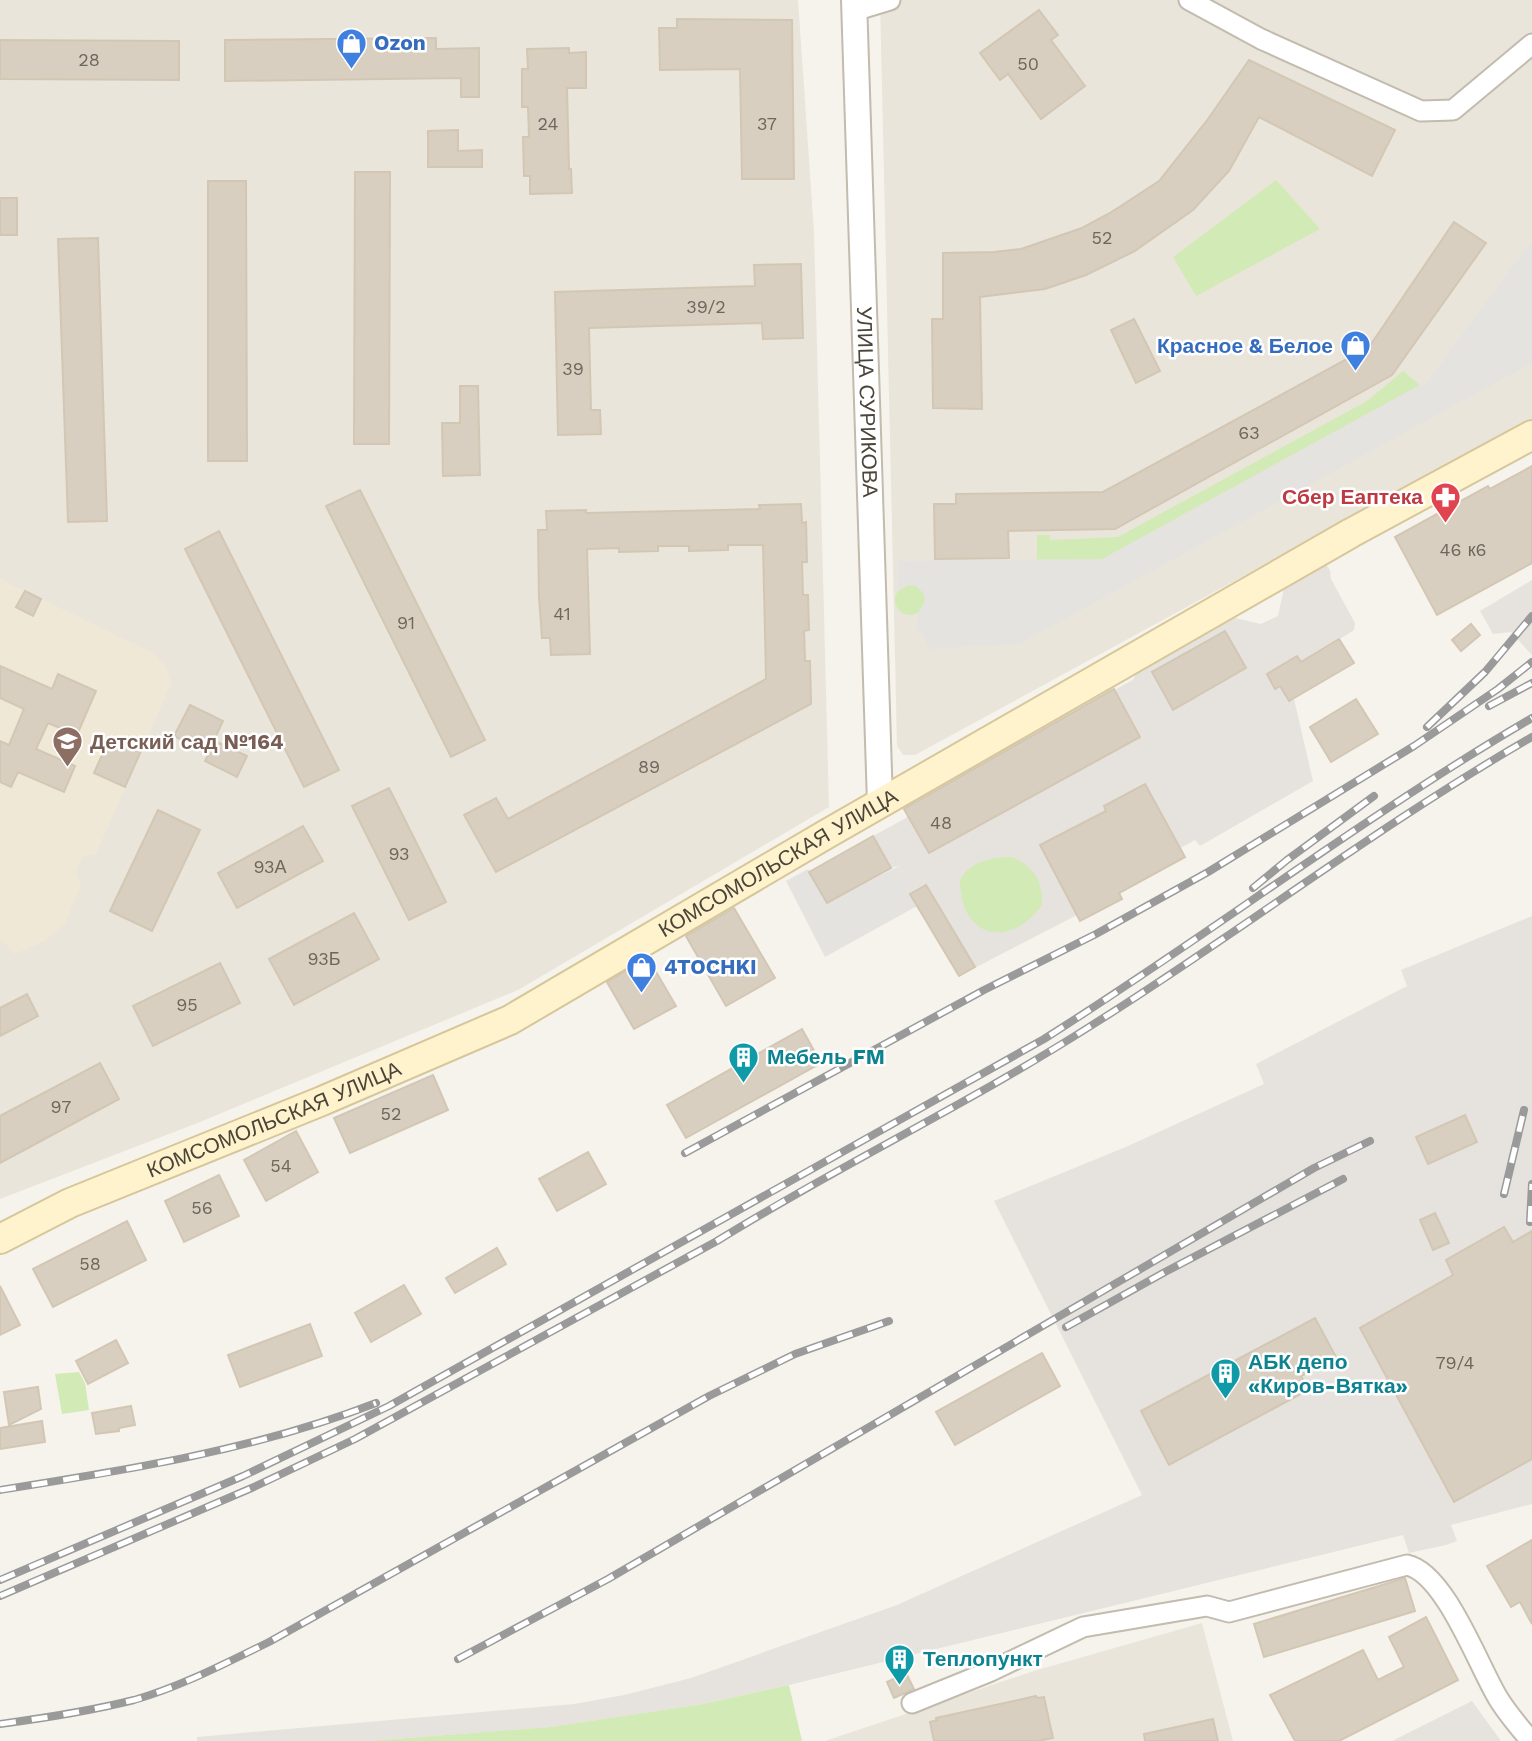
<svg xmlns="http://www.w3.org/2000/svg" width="1532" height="1741" viewBox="0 0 1532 1741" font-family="'Work Sans',sans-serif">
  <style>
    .residential { fill: #eae5da }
    .industrial { fill: #e6e2dd }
    .education { fill: #efe8d6 }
    .green { fill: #d2eab5 }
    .parking { fill: #e5e3e0 }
    .building { fill: #d8cfc1; stroke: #d3c7b4; stroke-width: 2 }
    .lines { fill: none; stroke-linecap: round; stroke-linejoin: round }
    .minor-casing { stroke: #c2bbae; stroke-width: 23 }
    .tertiary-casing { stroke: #c2bbae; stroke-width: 28 }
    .secondary-casing { stroke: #d6c79b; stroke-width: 32 }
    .minor { stroke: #fff; stroke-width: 19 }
    .tertiary { stroke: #fff; stroke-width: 24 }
    .secondary { stroke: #fff3cd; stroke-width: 28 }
    .rail-casing { stroke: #9a9a9a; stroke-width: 8 }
    .rail { stroke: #fff; stroke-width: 5; stroke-dasharray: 16; stroke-linecap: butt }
    .labels { text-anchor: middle; stroke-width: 5; stroke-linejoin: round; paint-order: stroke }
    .number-label { font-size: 18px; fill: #6e675b }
    .shop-label { font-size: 21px; font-weight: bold; fill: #366cbe; stroke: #fff; text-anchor: start }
    .street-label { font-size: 21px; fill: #4b4439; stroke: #fff }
    .health-label { font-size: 21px; font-weight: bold; fill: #be3a42; stroke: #fff; text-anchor: end }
    .education-label { font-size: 21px; font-weight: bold; fill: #785e54; stroke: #fff; text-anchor: start }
    .culture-label { font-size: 21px; font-weight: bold; fill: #0d838f; stroke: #fff; text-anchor: start }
  </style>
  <rect width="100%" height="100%" fill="#f6f3ec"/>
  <g class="residential">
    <path d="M0,0H798L814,232L829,807L518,990L200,1122L0,1199Z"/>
    <path d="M880,0H1532V419L915,755H903L897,746Z"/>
    <path d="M1202,1623L1233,1741H825L1034,1671Z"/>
  </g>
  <g class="industrial">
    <path d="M1325,563L1330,570L1331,579L1355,623L1354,630L1340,639L1354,663L1294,699L1313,781L1200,846L1195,840L1110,887L1114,896L959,976L910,894L914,892L899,866L891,868L873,836L908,817L902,805L1133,680L1137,672L1225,620L1235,618L1261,624L1278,616L1284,588Z"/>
    <path d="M1532,580V655L1511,632L1493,634L1480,611Z"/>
    <path d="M1532,916V1504L1451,1525L1457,1541L1446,1545L1409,1553L1403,1535L789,1685L703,1704L550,1727L368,1741H197V1737L574,1704L624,1695L691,1678L897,1605L1142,1495L994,1201L1128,1146L1264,1084L1256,1064L1407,986L1401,970Z"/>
    <path d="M1472,1701L1501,1741H1392Z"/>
  </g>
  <path class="education" d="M0,579L155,654L167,669L171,684L96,854L83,856L78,866L76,873L81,886L65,924L45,941L15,954L0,938Z"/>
  <g class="green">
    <path d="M1276,180L1320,229L1196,296L1173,257Z"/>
    <path d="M1403,371L1420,385L1102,560L1037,561V535H1050V540L1118,537L1367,401Z"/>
    <circle cx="910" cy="600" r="15"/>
    <path d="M1012,857C1033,866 1043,881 1042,905C1009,950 960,938 960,880C970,861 993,857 1012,857Z"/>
    <path d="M79,1372L85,1383L89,1410L62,1414L55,1374Z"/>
    <path d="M789,1685L802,1741H368L550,1727L703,1704Z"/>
  </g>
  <g class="parking">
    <path d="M1530,243L1532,245V363L1019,644L929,649L922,633L916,630L918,613L925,601L924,594L916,586L909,585L898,591L897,561L1102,559L1420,385L1424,386Z"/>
    <path d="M899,866L914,891L910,895L917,906L825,957L786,881L808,869L827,903Z"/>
  </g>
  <g class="building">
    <path d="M1039,10L1058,35L1051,40L1085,86L1041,119L1008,74L1000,80L980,53Z"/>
    <path d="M677,19L792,20L794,179H742L740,69L660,70L659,28H677Z"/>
    <path d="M436,38V49L479,48V97H461V78L225,81V40Z"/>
    <path d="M0,40L179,41V80L0,79Z"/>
    <path d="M569,48V53L586,52V88H567L569,169H571L572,193L530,194V176H524L523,137H529L528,107H522V69H528L527,49Z"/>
    <path d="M1249,60L1395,130L1372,176L1259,117L1229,171L1193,210L1135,251L1086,275L1045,289L980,297L982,409L933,408L932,319H943V253L994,252L1021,249L1082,228L1110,213L1159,181L1208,119Z"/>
    <path d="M458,130V151L482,150V167H428V131Z"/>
    <path d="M355,172H390L389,444H354Z"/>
    <path d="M208,181H246L247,461H208Z"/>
    <rect x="0" y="198" width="17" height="37"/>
    <path d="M1454,222L1486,243L1392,375L1115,529L1008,531L1009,558L935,559L934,504H956V494L1103,492L1369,347Z"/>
    <path d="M98,238L107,521L68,522L58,239Z"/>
    <path d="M801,264L803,338L763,339L762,323L589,328L591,410H600L601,434L558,435L555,292L755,286L754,265Z"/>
    <path d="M1134,319L1160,371L1136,383L1111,330Z"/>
    <path d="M460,386H478L480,475L443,476L442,423H460Z"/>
    <path d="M1532,466V563L1437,615L1395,537L1488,486L1490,489Z"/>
    <path d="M360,490L485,740L451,757L326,506Z"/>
    <path d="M801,504L802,523L806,522L807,562H802L803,595H808L809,630L804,631L805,661H810L811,704L496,872L464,815L496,798L508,819L766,679L763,545H728V550L689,551V546H658V551L619,552V548L587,549L590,654L551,655L550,638H542L539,597L538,530H547L546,511L586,510V513L721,510L760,509L759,505Z"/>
    <path d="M219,531L339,770L304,787L185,549Z"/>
    <path d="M25,591L41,599L33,616L16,607Z"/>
    <path d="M1471,624L1480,635L1461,651L1452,640Z"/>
    <path d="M1225,631L1246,668L1173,710L1152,672Z"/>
    <path d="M1339,639L1354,663L1289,701L1280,686L1275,689L1267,674L1297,656L1301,662Z"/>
    <path d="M0,666L52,689L58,674L96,691L77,735L48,723L36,749L75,766L64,792L18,772L11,787L0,782V741L9,745L24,709L0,698Z"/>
    <path d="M1114,689L1140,737L929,853L904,809Z"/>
    <path d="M1356,699L1378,734L1331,762L1310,727Z"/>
    <path d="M190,705L223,721L208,753L174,736Z"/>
    <path d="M110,737L141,751L125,787L94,773Z"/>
    <path d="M215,741L247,756L237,777L205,761Z"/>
    <path d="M1145,784L1185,857L1119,893L1122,899L1080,921L1040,845L1106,811L1104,806Z"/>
    <path d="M389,788L446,902L409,920L352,806Z"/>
    <path d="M158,810L200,830L152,931L110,911Z"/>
    <path d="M303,826L323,861L237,908L218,873Z"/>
    <path d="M873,836L891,868L827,903L809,872Z"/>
    <path d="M926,885L975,967L959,976L910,894Z"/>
    <path d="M734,908L775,978L726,1006L686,936Z"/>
    <path d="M354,913L379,959L294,1005L269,959Z"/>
    <path d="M648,958L676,1006L634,1029L607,982Z"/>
    <path d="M220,963L240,1003L153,1046L133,1006Z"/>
    <path d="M27,994L38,1016L0,1036V1008Z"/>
    <path d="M802,1029L821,1063L686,1138L667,1105Z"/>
    <path d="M100,1063L119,1099L0,1163V1116Z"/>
    <path d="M433,1075L448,1110L350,1153L334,1118Z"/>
    <path d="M1465,1115L1477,1142L1428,1164L1416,1137Z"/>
    <path d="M296,1131L318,1172L266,1201L244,1160Z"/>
    <path d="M588,1152L606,1184L557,1211L539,1179Z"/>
    <path d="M219,1175L239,1216L184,1242L165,1201Z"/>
    <path d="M1435,1213L1449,1243L1433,1250L1420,1220Z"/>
    <path d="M127,1221L146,1260L53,1307L33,1269Z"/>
    <path d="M1504,1227L1513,1242L1532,1231V1459L1454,1502L1360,1328L1453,1275L1446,1260Z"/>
    <path d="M497,1248L506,1264L455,1293L446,1278Z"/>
    <path d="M404,1285L421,1314L371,1342L355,1313Z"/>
    <path d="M0,1286L20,1325L0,1335Z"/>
    <path d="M1315,1318L1336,1357L1301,1376L1308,1390L1169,1465L1141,1411Z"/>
    <path d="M310,1324L322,1356L240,1387L228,1355Z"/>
    <path d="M116,1340L128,1363L88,1384L76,1361Z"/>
    <path d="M1042,1353L1060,1386L955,1445L936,1412Z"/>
    <path d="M38,1387L41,1409L9,1425L4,1392Z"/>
    <path d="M131,1406L135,1425L119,1428V1431L96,1434L92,1413Z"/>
    <path d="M42,1421L45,1442L0,1449V1428Z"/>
    <path d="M1532,1540V1624L1520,1602L1511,1607L1487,1566Z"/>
    <path d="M1405,1578L1415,1611L1264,1657L1254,1624Z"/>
    <path d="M1426,1617L1458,1680L1339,1741H1295L1270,1695L1363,1650L1378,1680L1404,1667L1389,1637Z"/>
    <path d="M906,1673L914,1689L894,1698L887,1682Z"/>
    <path d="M1036,1696L1037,1698L1044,1697L1053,1738L1038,1741H934L930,1722L937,1720L936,1718Z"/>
    <path d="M1213,1719L1218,1741H1145L1144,1734Z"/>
  </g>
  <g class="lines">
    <defs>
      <g id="minor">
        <path d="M1189,0L1261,39L1421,111L1453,110L1532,44"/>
        <path d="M854,11L890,0"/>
        <path d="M912,1703L991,1671L1083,1627L1207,1606L1229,1612L1407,1565C1445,1573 1478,1665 1498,1698C1507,1713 1519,1727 1531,1741"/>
      </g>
      <g id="tertiary">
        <path id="s1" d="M854,0L880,803"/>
      </g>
      <g id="secondary">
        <path id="s2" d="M0,1239L70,1203L322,1101L510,1020L825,835L1351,533L1532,435"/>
      </g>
    </defs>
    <use href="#minor" class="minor-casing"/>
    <use href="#tertiary" class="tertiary-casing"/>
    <use href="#secondary" class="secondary-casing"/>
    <use href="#minor" class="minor"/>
    <use href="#tertiary" class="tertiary"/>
    <use href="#secondary" class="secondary"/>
    <defs>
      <g id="rail">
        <path d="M1489,706L1532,683"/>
        <path d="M1427,727L1485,672L1532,616"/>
        <path d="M1253,888L1287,860L1374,796"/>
        <path d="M685,1153L984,990L1096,934L1208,872L1414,746L1498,689L1532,662"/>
        <path d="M1504,1194L1524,1110"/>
        <path d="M1530,1222L1532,1184"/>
        <path d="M1066,1327L1165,1272L1343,1179"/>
        <path d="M0,1490C127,1470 255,1450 376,1403"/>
        <path d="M0,1580L243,1476L389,1406L1044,1039C1209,935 1364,816 1532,718"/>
        <path d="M0,1596L254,1487L355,1439L717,1241C838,1166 968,1104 1089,1027C1239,933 1379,825 1532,737"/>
        <path d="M458,1659L608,1579L1314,1168L1370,1141"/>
        <path d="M0,1724C45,1718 90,1711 134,1700C180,1687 226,1663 269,1642L709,1396L795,1354L889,1321"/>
      </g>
    </defs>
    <use href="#rail" class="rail-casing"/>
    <use href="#rail" class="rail"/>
  </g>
  <defs>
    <symbol id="shop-pin" viewBox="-11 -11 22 30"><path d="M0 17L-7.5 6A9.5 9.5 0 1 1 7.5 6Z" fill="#3f7fe0" stroke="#fff"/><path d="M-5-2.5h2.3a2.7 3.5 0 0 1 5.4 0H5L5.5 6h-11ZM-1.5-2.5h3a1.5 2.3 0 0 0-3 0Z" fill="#fff"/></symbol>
    <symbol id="pharmacy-pin" viewBox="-11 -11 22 30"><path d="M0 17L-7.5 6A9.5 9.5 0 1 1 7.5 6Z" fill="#e0444e" stroke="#fff"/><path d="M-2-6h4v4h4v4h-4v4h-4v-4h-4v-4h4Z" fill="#fff"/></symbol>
    <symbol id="school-pin" viewBox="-11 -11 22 30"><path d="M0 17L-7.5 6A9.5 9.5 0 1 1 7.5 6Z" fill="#8d6e63" stroke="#fff"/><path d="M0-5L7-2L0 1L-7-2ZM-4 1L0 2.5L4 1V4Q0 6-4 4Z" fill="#fff"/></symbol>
    <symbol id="building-pin" viewBox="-11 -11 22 30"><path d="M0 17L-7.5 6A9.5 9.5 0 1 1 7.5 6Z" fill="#0f9aa8" stroke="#fff"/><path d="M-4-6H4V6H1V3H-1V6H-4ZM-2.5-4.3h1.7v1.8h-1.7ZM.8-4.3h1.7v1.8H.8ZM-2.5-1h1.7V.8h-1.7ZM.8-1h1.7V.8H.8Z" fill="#fff"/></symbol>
  </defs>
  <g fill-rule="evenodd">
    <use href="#shop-pin" x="334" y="26" width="35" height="47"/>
    <use href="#shop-pin" x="1338" y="328" width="35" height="47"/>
    <use href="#pharmacy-pin" x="1428" y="480" width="35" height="47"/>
    <use href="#school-pin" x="50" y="724" width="35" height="47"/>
    <use href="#shop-pin" x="624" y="950" width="35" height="47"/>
    <use href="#building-pin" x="726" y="1040" width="35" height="47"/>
    <use href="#building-pin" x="1208" y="1356" width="35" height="47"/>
    <use href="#building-pin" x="882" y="1642" width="35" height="47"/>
  </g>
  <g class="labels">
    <g class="number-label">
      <text x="89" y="66">28</text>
      <text x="1028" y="70">50</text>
      <text x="548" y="130">24</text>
      <text x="767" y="130">37</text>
      <text x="1102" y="244">52</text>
      <text x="706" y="313">39/2</text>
      <text x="573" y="375">39</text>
      <text x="1249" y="439">63</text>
      <text x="1463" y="556">46 к6</text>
      <text x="562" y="620">41</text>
      <text x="406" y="629">91</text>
      <text x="649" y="773">89</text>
      <text x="941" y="829">48</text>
      <text x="399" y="860">93</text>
      <text x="270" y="873">93А</text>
      <text x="324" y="965">93Б</text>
      <text x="187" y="1011">95</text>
      <text x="61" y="1113">97</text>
      <text x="391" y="1120">52</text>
      <text x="281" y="1172">54</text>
      <text x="202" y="1214">56</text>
      <text x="90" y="1270">58</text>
      <text x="1455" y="1369">79/4</text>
    </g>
    <g class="shop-label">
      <text x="374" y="50">Ozon</text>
      <text x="1333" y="353" text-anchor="end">Красное &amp; Белое</text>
      <text x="664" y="974">4TOCHKI</text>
    </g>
    <g class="street-label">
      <text dy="7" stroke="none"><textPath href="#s1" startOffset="402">УЛИЦА СУРИКОВА</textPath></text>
      <text dy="7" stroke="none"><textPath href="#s2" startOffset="866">КОМСОМОЛЬСКАЯ УЛИЦА</textPath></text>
      <text dy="7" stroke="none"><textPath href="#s2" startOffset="299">КОМСОМОЛЬСКАЯ УЛИЦА</textPath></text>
    </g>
    <g class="health-label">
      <text x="1423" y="504">Сбер Еаптека</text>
    </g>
    <g class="education-label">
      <text x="90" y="749">Детский сад №164</text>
    </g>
    <g class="culture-label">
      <text x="767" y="1064">Мебель FM</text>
      <text x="1248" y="1369">АБК депо<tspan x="1248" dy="24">«Киров-Вятка»</tspan></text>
      <text x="923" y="1666">Теплопункт</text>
    </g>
  </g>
</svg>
